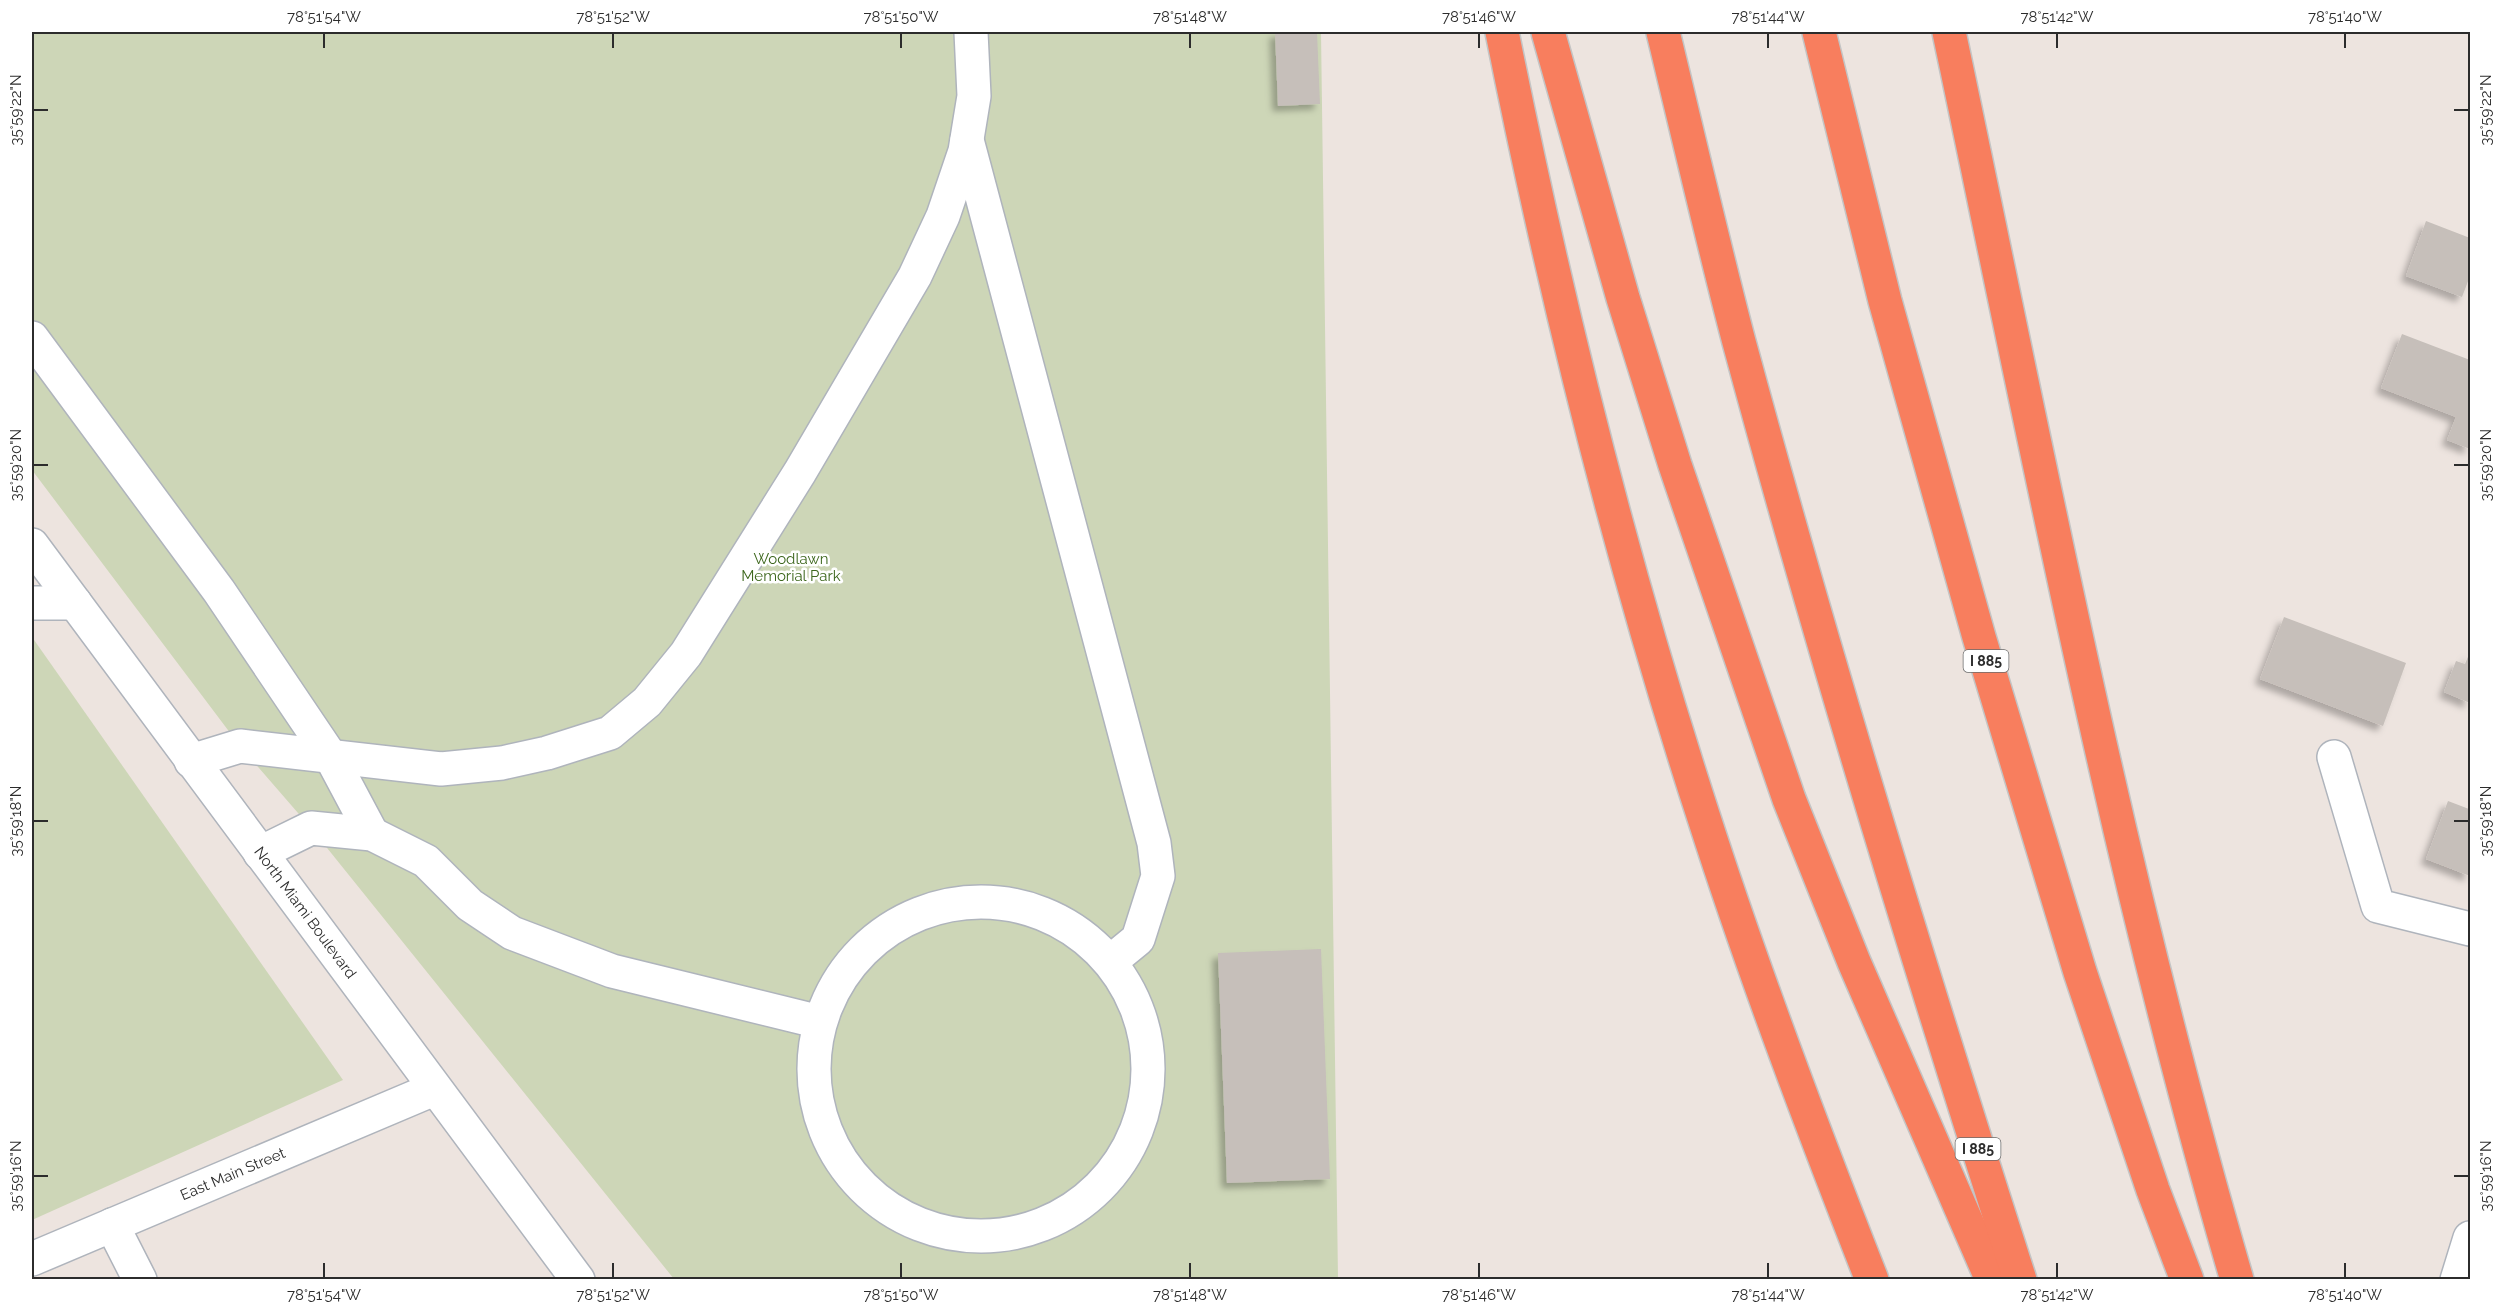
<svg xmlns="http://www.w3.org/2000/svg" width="2502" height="1311" viewBox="0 0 2502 1311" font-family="Raleway,sans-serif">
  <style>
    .cemetery { fill: #cdd6b7 }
    .building { fill: #c6bfba; filter: url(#shadow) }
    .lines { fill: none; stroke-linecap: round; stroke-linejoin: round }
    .minor-casing { stroke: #afb4bc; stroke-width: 36 }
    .highway-casing { stroke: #c4c4c4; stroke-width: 36 }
    .minor { stroke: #fff; stroke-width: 33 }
    .highway { stroke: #f87e5e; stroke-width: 33 }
    .ticks { fill: none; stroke: #2c2c2c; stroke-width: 2 }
    .labels { text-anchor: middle; stroke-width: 5; stroke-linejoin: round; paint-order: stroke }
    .shield { fill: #fff; stroke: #6b6b6b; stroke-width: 1.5 }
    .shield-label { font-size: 14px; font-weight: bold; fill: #2c2c2c }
    .park-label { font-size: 15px; fill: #3d671d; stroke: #fff }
    .street-label { font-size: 15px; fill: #2c2c2c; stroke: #fff }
    .neatline { fill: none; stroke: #2c2c2c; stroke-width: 2 }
    .ticks-label { font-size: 15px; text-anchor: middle; fill: #2c2c2c }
  </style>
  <defs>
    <filter id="shadow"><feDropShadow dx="-5.5" dy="5.5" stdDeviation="3" flood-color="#0004"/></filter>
  </defs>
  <rect width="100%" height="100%" fill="#ede4df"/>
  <g class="cemetery">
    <path d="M32,32H1321L1338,1279H674L311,828L240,746L32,470Z"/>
    <path d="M32,637L343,1080L32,1220Z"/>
  </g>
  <g class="building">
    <path d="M1275,32H1317L1320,104L1278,106Z"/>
    <path d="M2426,221L2470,238V276L2462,297L2406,276Z"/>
    <path d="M2402,334L2470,360V449L2447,440L2456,417L2381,388Z"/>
    <path d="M2284,617L2406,663L2383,726L2260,679Z"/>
    <path d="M2470,652V703L2444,692L2456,661L2465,664Z"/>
    <path d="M2448,801L2469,809L2470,804V876L2426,859Z"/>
    <path d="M1321,949L1330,1179L1227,1183L1218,953Z"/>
  </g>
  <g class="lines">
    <defs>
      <g id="minor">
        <path d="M967,140L1154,843L1158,876L1138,939L1110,962"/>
        <path d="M32,338L219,591L331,757L372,834"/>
        <path id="s1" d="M32,545L578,1280"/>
        <path d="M32,603H75"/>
        <path d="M2334,757L2378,906L2470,929"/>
        <path d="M191,761L240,746L441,769L502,763L547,753L610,733L647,702L686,654L800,472L915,276L943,216L965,151L974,96L971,32"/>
        <path d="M260,853L311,828L372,834L426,861L470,905L512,933L612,971L820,1022"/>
        <circle cx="981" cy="1069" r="167"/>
        <path d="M112,1225L140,1280"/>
        <path id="s2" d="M32,1259L434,1089"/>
        <path d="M2457,1280L2470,1238"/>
      </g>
      <g id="highway">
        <path d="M1502,32C1555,297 1620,560 1704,818C1754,974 1812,1127 1872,1280"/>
        <path d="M1548,32L1623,298L1675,465L1789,799L1854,962L1992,1280"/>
        <path d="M1663,32C1688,135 1712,239 1739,342C1824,657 1920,969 2020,1280"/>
        <path d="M1819,32L1885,301L1979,637L2080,972L2153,1190L2187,1280"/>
        <path d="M1949,32C2037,449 2117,869 2237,1280"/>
      </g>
    </defs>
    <use href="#minor" class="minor-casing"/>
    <use href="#highway" class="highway-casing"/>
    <use href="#minor" class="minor"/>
    <use href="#highway" class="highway"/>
  </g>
  <path class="ticks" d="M324,33V48M613,33V48M901,33V48M1190,33V48M1479,33V48M1768,33V48M2057,33V48M2345,33V48M33,110H48M2454,110H2469M33,465H48M2454,465H2469M33,821H48M2454,821H2469M33,1176H48M2454,1176H2469M324,1263V1278M613,1263V1278M901,1263V1278M1190,1263V1278M1479,1263V1278M1768,1263V1278M2057,1263V1278M2345,1263V1278"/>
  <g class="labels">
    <g class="shield">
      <rect x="1963.5" y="650" width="45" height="22" rx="4.5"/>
      <rect x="1955.5" y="1138" width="45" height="22" rx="4.5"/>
    </g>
    <g class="shield-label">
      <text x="1986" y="666">I 885</text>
      <text x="1978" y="1154">I 885</text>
    </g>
    <g class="park-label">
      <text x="791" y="564">Woodlawn<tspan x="791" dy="17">Memorial Park</tspan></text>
    </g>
    <g class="street-label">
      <text dy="5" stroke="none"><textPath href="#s1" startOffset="458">North Miami Boulevard</textPath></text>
      <text dy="5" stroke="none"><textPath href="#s2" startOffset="218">East Main Street</textPath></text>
    </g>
  </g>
  <rect width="2502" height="1311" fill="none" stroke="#ffffff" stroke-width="66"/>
  <rect x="33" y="33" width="2436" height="1245" class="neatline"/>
  <g class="ticks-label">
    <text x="324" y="22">78°51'54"W</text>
    <text x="613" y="22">78°51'52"W</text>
    <text x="901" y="22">78°51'50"W</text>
    <text x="1190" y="22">78°51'48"W</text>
    <text x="1479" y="22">78°51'46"W</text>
    <text x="1768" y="22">78°51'44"W</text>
    <text x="2057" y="22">78°51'42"W</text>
    <text x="2345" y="22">78°51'40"W</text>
    <text transform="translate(16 110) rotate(-90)" y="5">35°59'22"N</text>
    <text transform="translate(2486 110) rotate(-90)" y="5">35°59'22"N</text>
    <text transform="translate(16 465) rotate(-90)" y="5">35°59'20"N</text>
    <text transform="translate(2486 465) rotate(-90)" y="5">35°59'20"N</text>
    <text transform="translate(16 821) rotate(-90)" y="5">35°59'18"N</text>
    <text transform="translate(2486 821) rotate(-90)" y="5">35°59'18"N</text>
    <text transform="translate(16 1176) rotate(-90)" y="5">35°59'16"N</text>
    <text transform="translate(2486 1176) rotate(-90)" y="5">35°59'16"N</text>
    <text x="324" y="1300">78°51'54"W</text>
    <text x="613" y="1300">78°51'52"W</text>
    <text x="901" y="1300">78°51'50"W</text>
    <text x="1190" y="1300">78°51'48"W</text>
    <text x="1479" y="1300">78°51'46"W</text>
    <text x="1768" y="1300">78°51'44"W</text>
    <text x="2057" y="1300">78°51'42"W</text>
    <text x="2345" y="1300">78°51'40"W</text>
  </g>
</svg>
